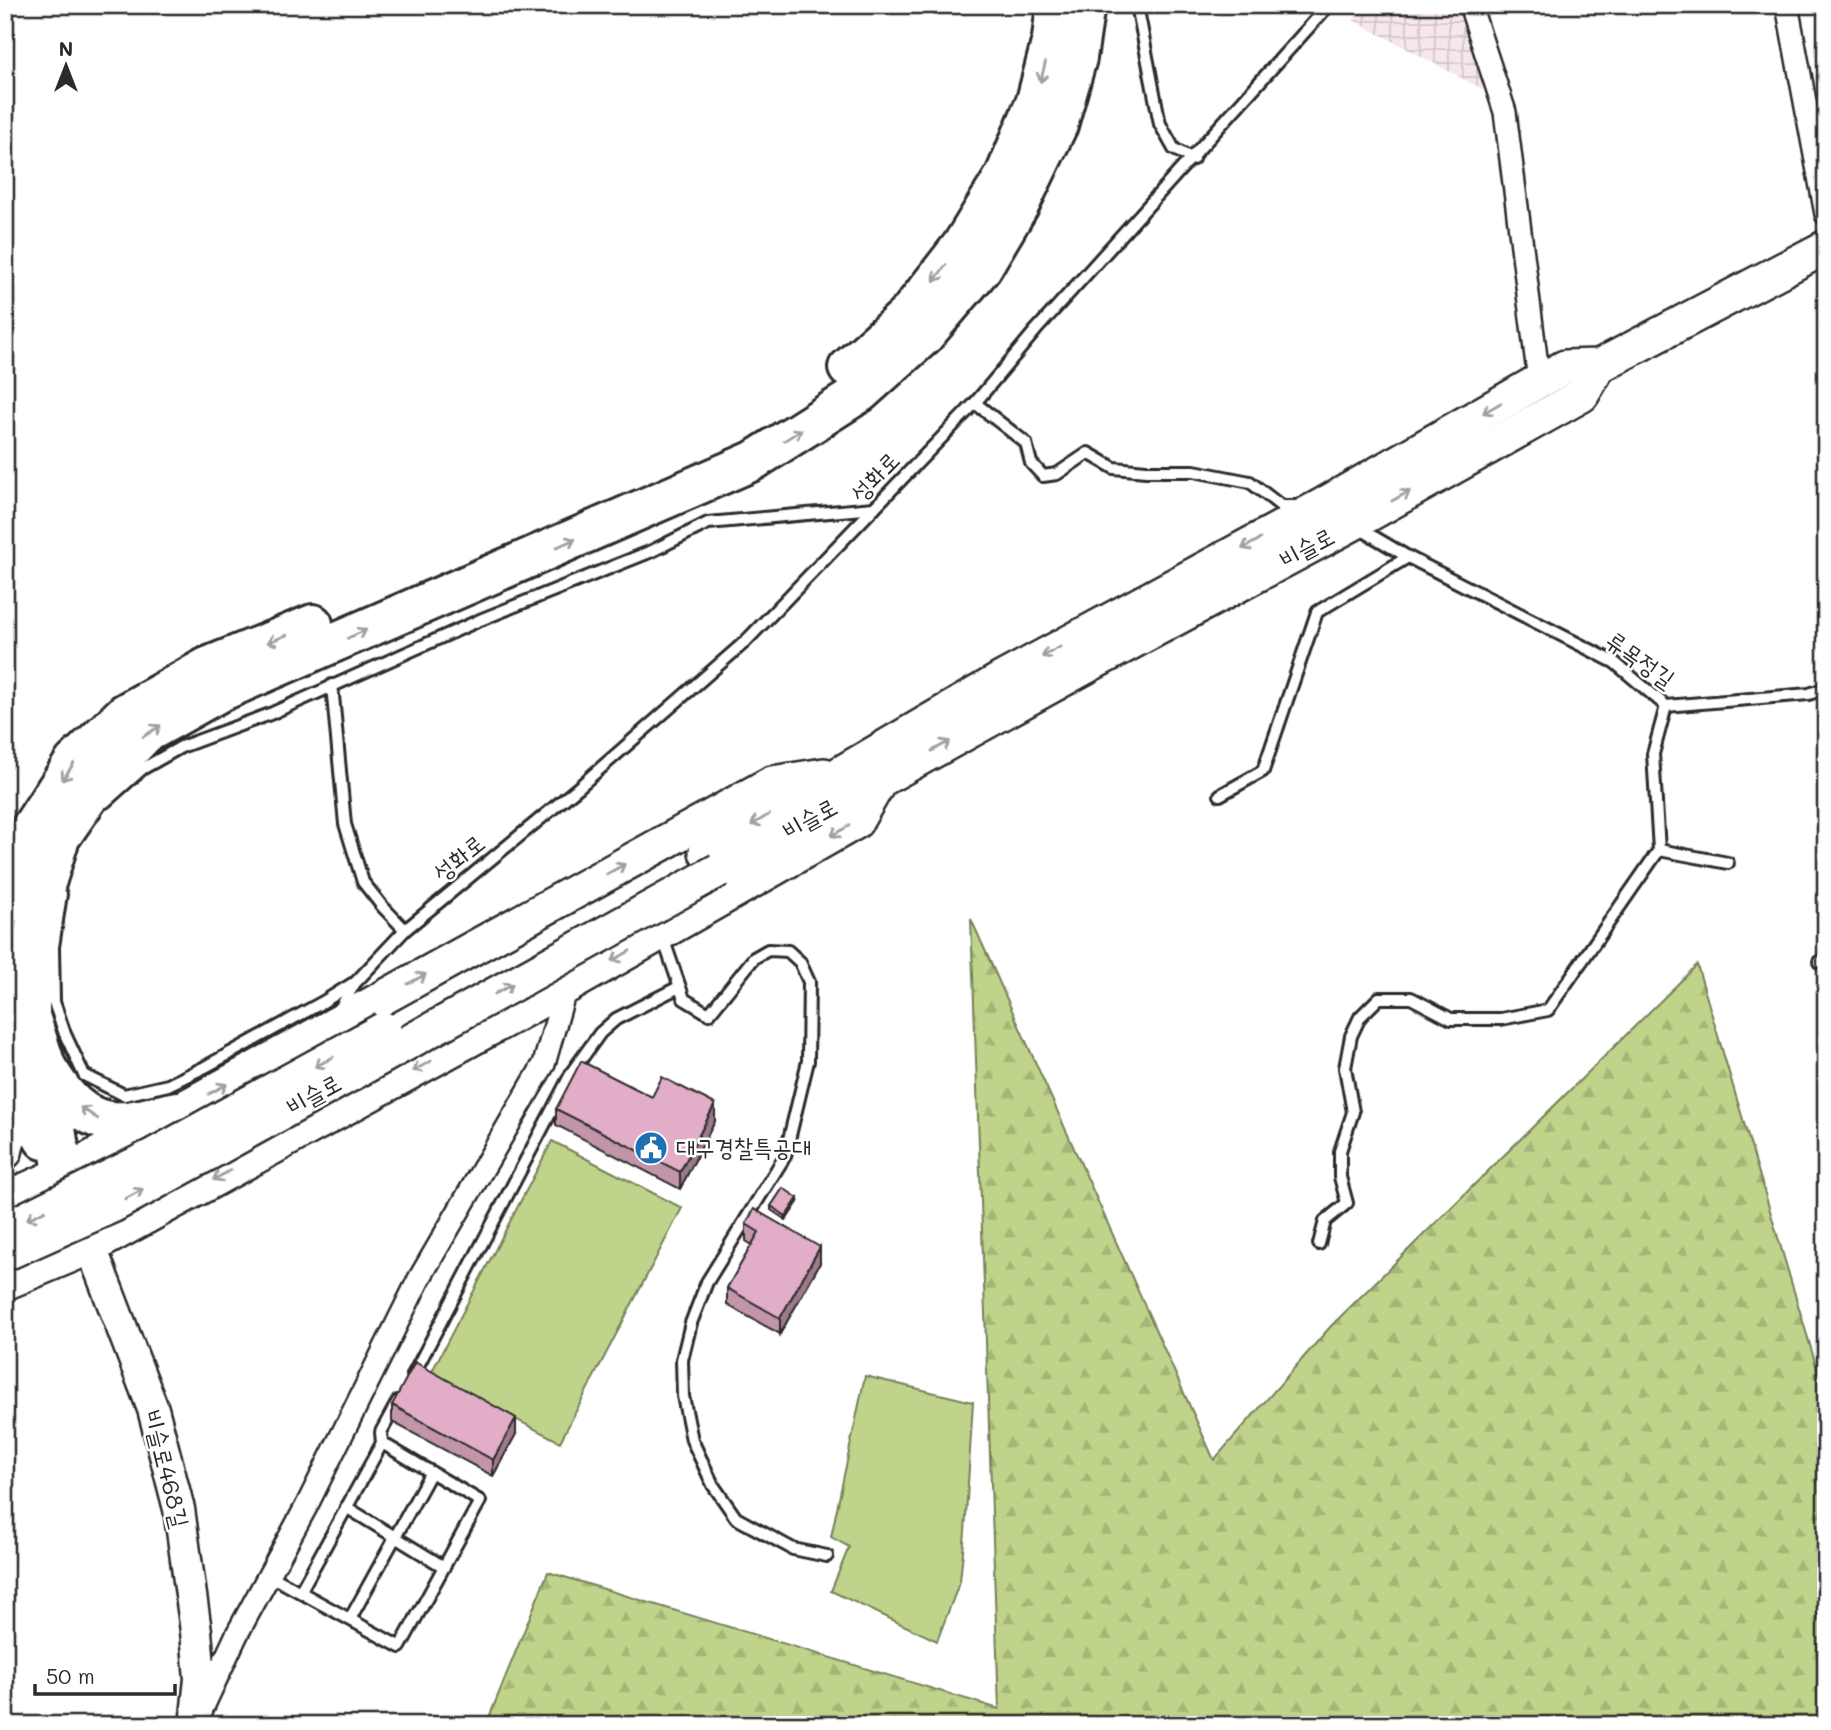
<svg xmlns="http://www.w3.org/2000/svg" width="1831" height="1730" viewBox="0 0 1831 1730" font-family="Mali,'Poor Story',sans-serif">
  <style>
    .industrial { fill: url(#industrial-grid) }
    .forest { fill: url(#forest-firs); stroke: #75805a; stroke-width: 2 }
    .pitch { fill: #bfd48a; stroke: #75805a; stroke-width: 2 }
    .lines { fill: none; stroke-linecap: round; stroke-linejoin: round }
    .lane-casing { stroke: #2b2b2b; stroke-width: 16 }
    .street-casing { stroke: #2b2b2b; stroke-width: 26 }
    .secondary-casing { stroke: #2b2b2b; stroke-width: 35 }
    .primary-casing { stroke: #2b2b2b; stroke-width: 38 }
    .highway-casing { stroke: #2b2b2b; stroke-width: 44 }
    .lane { stroke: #fff; stroke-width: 10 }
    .street { stroke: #fff; stroke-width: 21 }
    .secondary { stroke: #fff; stroke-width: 30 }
    .primary { stroke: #fff; stroke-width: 33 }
    .highway { stroke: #fff; stroke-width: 38 }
    .primary-bridge-casing { stroke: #2b2b2b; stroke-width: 38; stroke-linecap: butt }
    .primary-bridge { stroke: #fff; stroke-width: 33 }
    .wall { fill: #c295ab; stroke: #2b2b2b; stroke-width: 2 }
    .shaded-wall { fill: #9e798b; stroke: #2b2b2b; stroke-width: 2 }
    .building { fill: #e1adc7; stroke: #2b2b2b; stroke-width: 2 }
    .oneway { stroke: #a0a0a0 }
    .labels { text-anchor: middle; stroke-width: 5; stroke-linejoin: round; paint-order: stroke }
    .street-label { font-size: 24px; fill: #2b2b2b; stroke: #fff }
    .poi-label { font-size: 24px; fill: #2b2b2b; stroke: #fff; text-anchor: start }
  </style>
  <defs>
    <pattern id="industrial-grid" width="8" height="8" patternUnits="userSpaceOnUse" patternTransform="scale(1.75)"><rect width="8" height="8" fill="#f6e6ee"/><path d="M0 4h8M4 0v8" fill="none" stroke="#d3c5cc"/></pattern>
    <pattern id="forest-firs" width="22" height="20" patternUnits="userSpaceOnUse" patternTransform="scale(1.75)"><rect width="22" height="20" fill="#bfd48a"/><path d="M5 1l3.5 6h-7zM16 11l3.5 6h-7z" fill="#a4b677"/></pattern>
  </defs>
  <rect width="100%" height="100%" fill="#fff"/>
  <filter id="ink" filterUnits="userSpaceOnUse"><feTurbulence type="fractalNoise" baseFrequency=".0143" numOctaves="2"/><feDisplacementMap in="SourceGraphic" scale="14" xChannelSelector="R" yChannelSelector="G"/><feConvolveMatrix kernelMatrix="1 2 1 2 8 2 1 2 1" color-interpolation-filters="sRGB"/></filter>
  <g filter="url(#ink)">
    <path class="industrial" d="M1365,5H1467L1501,99L1353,20Z"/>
    <path class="forest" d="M971,919L1214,1460L1331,1326L1697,965L1826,1399V1725H486L548,1572L999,1709Z"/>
    <g class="pitch">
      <path d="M552,1141L682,1208L560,1442L430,1375Z"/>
      <path d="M865,1376L973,1402L965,1532L960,1581L937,1641L831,1591L849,1547L831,1537Z"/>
    </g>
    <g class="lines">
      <defs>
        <g id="lane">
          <path d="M1137,5L1160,124L1174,149L1193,159"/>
          <path d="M975,403L1026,443L1031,463L1043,476L1057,474L1088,453L1114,468L1146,471H1194L1250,482L1281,506H1298"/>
          <path d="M1357,527L1408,557L1614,662L1666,706L1809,694L1826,688"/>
          <path d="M332,685L345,824L363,882L382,906L405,930"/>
          <path d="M1220,795L1263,771L1317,612L1408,557"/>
          <path d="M105,802L142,769L181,747L270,714L480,620L652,551L708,523L874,508"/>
          <path d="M1659,850L1728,863"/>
          <path d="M61,894L53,947L54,1002L65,1034L84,1075L124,1095L168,1085L205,1067L323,1002L352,984"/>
          <path d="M662,935L684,999L709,1014L754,958L768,950L788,951L800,962L809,982L808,1061L785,1156L707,1282L691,1323L682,1360L683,1396L692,1440L713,1485L736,1518L793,1549L827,1556"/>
          <path d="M1819,962H1826"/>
          <path d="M338,1012L355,983L405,930L579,787L746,641L975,403L1036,330L1329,5"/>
          <path d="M1319,1244L1325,1221L1347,1203L1340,1177V1151L1353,1112L1345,1068L1351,1036L1360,1017L1379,998H1411L1451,1019H1501L1548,1010L1659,850L1653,754L1666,706"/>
          <path d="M413,1375L572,1072L600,1033L616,1019L679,987"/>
          <path d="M382,1443L381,1432L398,1401"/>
          <path d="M346,1507L444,1567"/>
          <path d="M269,1575L400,1647L480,1501L382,1443L300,1592"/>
          <path d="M350,1619L431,1472"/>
        </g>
        <g id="street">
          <path d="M1470,5L1505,112L1539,381"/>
          <path d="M1787,5L1826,214"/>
          <path d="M202,1709L237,1634L306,1507L419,1279L544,1064L566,987"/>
        </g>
        <path id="secondary" d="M84,1223L91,1247L153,1409L179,1509L196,1631L200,1679L195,1725"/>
        <g id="primary">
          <path d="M706,852L1003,678L1321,506L1539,381L1565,367L1599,366L1826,247"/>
          <path d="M727,865L1089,665L1352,524L1582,395L1599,366"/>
          <path d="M5,1152L15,1111L12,1078"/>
          <path d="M5,1199L63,1173L178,1111L772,783L824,775"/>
          <path d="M5,1283L91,1247L566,987L856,822L880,781"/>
        </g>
        <g id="highway">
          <path d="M848,368L909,313L962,245L1005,175L1036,101L1052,39L1056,5"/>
          <path d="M5,905L32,826L74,762L125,713L207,667L313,624"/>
          <path d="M5,1034L29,1113L44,1140"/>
          <path d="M47,1068C53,1077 59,1087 66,1095C101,1136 133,1119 178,1111"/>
          <path d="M63,1173L46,1066L30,1016V971L36,915L60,838L99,782L145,734L220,692L753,461L860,393L925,335L982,268L1020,204L1058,125L1077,58L1085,5"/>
        </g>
      </defs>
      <use href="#lane" class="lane-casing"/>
      <use href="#street" class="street-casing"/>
      <use href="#secondary" class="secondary-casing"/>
      <use href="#primary" class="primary-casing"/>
      <use href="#highway" class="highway-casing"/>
      <use href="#lane" class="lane"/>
      <use href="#street" class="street"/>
      <use href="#secondary" class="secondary"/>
      <use href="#primary" class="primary"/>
      <use href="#highway" class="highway"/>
      <defs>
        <g id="primary-bridge">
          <path d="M5,1229L154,1155L384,1029"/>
          <path d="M5,1254L112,1206L209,1153L719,870"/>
        </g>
      </defs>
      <use href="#primary-bridge" class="primary-bridge-casing"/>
      <use href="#primary-bridge" class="primary-bridge"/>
    </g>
    <g class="wall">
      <path d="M652,1097L715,1121L680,1189L556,1125V1109Z"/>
      <path d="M798,1202L786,1220L771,1210V1206Z"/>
      <path d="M746,1224L820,1263L780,1334L727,1305V1288L752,1245L746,1241Z"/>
      <path d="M392,1405L516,1434L493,1476L392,1422Z"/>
    </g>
    <g class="shaded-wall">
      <path d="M715,1104V1121L680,1189V1172Z"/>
      <path d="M798,1198V1202L786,1220V1216Z"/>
      <path d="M820,1247V1263L780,1334V1318Z"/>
      <path d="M516,1418V1434L493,1476V1460Z"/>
    </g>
    <g class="building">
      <path d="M581,1061L652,1097L662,1077L715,1104L680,1172L556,1109Z"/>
      <path d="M783,1188L798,1198L786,1216L771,1206Z"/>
      <path d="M754,1209L820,1247L780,1318L727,1288L759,1232L746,1224Z"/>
      <path d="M415,1362L516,1418L493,1460L392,1405Z"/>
    </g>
    <defs><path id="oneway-shaft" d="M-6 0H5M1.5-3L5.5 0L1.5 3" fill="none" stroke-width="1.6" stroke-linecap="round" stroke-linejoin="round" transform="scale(1.75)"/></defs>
    <g class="oneway">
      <use href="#oneway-shaft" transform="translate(1043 72) rotate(104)"/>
      <use href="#oneway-shaft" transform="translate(940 273) rotate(127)"/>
      <use href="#oneway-shaft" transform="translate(1492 408) rotate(150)"/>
      <use href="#oneway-shaft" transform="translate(793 435) rotate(-32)"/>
      <use href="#oneway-shaft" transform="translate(1401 496) rotate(-29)"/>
      <use href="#oneway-shaft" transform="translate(566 543) rotate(-24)"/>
      <use href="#oneway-shaft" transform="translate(1251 544) rotate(151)"/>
      <use href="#oneway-shaft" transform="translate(357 634) rotate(-24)"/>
      <use href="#oneway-shaft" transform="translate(277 639) rotate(158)"/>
      <use href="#oneway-shaft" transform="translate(1051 652) rotate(152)"/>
      <use href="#oneway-shaft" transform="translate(152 731) rotate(-33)"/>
      <use href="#oneway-shaft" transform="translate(941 746) rotate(-29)"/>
      <use href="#oneway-shaft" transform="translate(68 772) rotate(124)"/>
      <use href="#oneway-shaft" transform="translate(760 820) rotate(149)"/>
      <use href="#oneway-shaft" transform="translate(840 831) rotate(150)"/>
      <use href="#oneway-shaft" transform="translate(616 869) rotate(-29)"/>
      <use href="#oneway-shaft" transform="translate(621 956) rotate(150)"/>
      <use href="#oneway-shaft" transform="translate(417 979) rotate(-29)"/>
      <use href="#oneway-shaft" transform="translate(504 989) rotate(-29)"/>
      <use href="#oneway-shaft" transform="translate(324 1062) rotate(151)"/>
      <use href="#oneway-shaft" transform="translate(422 1066) rotate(151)"/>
      <use href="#oneway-shaft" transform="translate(218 1089) rotate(-29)"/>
      <use href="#oneway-shaft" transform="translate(89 1113) rotate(-147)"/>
      <use href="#oneway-shaft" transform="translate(222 1175) rotate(151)"/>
      <use href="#oneway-shaft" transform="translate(134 1194) rotate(-28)"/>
      <use href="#oneway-shaft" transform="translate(36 1215) rotate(153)"/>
    </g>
  </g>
  <defs>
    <symbol id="civic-disc" viewBox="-11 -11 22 22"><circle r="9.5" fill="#1f6fb2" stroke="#fff"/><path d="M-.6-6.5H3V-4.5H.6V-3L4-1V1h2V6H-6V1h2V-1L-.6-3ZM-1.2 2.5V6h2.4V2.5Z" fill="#fff"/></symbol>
  </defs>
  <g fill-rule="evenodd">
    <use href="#civic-disc" x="632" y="1129" width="38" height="38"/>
  </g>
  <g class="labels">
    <g class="street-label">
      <text transform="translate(875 477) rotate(-46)" y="8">성화로</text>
      <text transform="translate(1307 548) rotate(-28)" y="8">비슬로</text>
      <text transform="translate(1640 660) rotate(35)" y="8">류목정길</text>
      <text transform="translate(810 819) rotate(-29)" y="8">비슬로</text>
      <text transform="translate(459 858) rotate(-39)" y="8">성화로</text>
      <text transform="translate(314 1095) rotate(-29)" y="8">비슬로</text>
      <text transform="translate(166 1469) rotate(76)" y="8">비슬로468길</text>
    </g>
    <g class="poi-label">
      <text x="676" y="1156">대구경찰특공대</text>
    </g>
  </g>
  <rect width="1831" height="1730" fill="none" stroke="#fff" stroke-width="28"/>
  <rect x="14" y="14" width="1803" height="1702" fill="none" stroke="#2b2b2b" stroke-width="2.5" filter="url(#ink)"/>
  <g transform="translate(66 66)" stroke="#ffffff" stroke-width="5" paint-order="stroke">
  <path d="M0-5L12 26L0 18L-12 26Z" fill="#2b2b2b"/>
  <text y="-10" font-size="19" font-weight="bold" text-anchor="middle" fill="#2b2b2b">N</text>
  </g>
  <path d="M35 1684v10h140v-10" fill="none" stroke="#2b2b2b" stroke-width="3.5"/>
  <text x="46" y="1684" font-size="21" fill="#2b2b2b" stroke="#ffffff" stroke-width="5" paint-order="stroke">50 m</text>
</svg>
